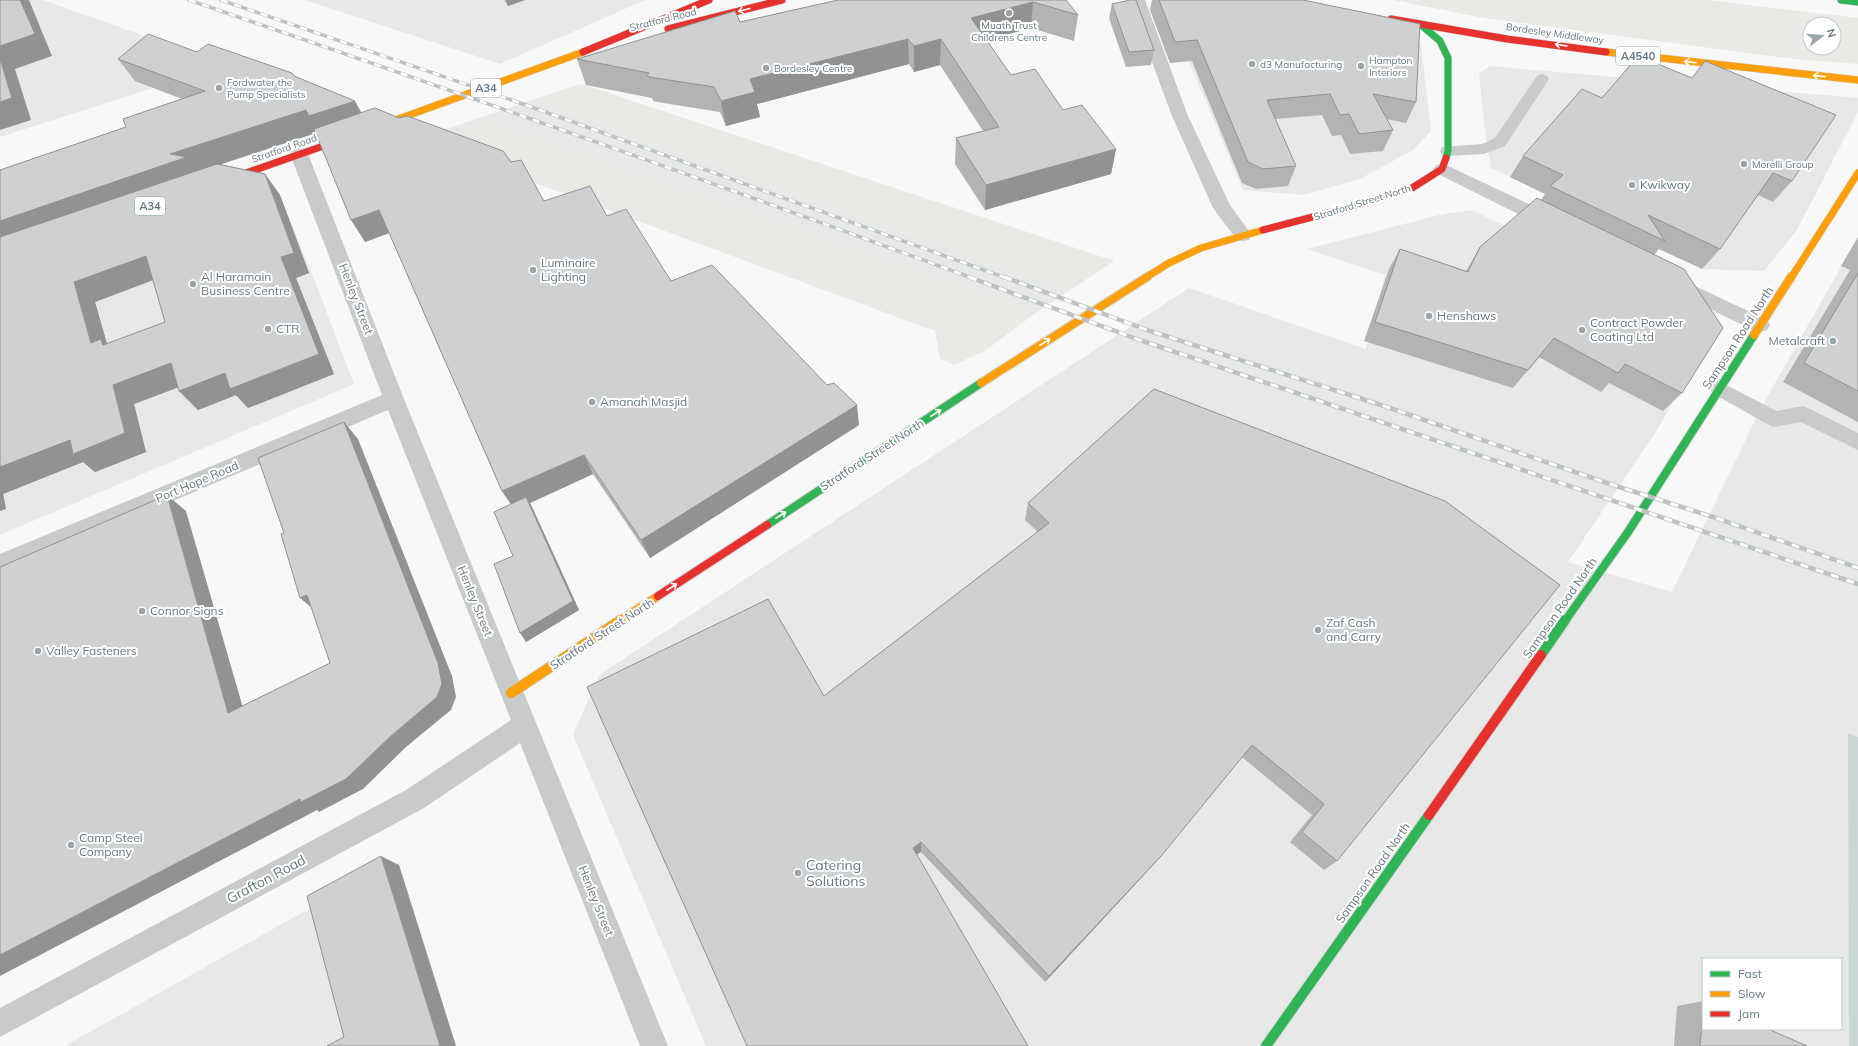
<svg xmlns="http://www.w3.org/2000/svg" width="1858" height="1046" viewBox="0 0 1858 1046" font-family="Mulish,sans-serif">
  <style>
    .built { fill: #e7e9e8; fill-rule: evenodd }
    .green { fill: #e8eae5; fill-rule: evenodd }
    .water { fill: #cad5d6 }
    .lines { fill: none; stroke-linecap: round; stroke-linejoin: round }
    .fast-far2-casing { stroke: #d4d5d6; stroke-width: 8 }
    .fast-far1-casing { stroke: #d4d5d6; stroke-width: 10 }
    .fast-casing { stroke: #d4d5d6; stroke-width: 12 }
    .slow-far2-casing { stroke: #d4d5d6; stroke-width: 8 }
    .slow-far1-casing { stroke: #d4d5d6; stroke-width: 10 }
    .slow-casing { stroke: #d4d5d6; stroke-width: 12 }
    .jam-far2-casing { stroke: #d4d5d6; stroke-width: 8 }
    .jam-far1-casing { stroke: #d4d5d6; stroke-width: 10 }
    .jam-casing { stroke: #d4d5d6; stroke-width: 12 }
    .lane { fill: #c9cbcb; fill-rule: evenodd }
    .street { fill: #c9cbcb; fill-rule: evenodd }
    .fast-far2 { stroke: #30b455; stroke-width: 7 }
    .fast-far1 { stroke: #30b455; stroke-width: 8 }
    .fast { stroke: #30b455; stroke-width: 10 }
    .slow-far2 { stroke: #ff9f0a; stroke-width: 7 }
    .slow-far1 { stroke: #ff9f0a; stroke-width: 8 }
    .slow { stroke: #ff9f0a; stroke-width: 10 }
    .jam-far2 { stroke: #e5322d; stroke-width: 7 }
    .jam-far1 { stroke: #e5322d; stroke-width: 8 }
    .jam { stroke: #e5322d; stroke-width: 10 }
    .rail-far1-casing { stroke: #bfc2c2; stroke-width: 3.5 }
    .rail-casing { stroke: #bfc2c2; stroke-width: 4.5 }
    .rail-far1 { stroke: #fff; stroke-width: 2.5; stroke-dasharray: 7; stroke-linecap: butt }
    .rail { stroke: #fff; stroke-width: 3; stroke-dasharray: 8; stroke-linecap: butt }
    .wall { fill: #b2b3b4; fill-rule: evenodd }
    .shaded-wall { fill: #919292 }
    .building { fill: #cfd0d1; stroke: #919292; fill-rule: evenodd }
    .oneway { stroke: #fff }
    .poi-dot { fill: #99a5aa; stroke: #fff; stroke-width: 1.5 }
    .labels { text-anchor: middle; stroke-width: 4; stroke-linejoin: round; paint-order: stroke }
    .far-street-label { font-size: 10px; fill: #667980; stroke: #fff }
    .far-poi-label { font-size: 10px; fill: #667980; stroke: #fff; text-anchor: start }
    .shield { fill: #fff; stroke: #94a1a6; stroke-width: 1 }
    .shield-label { font-size: 11px; font-weight: bold; fill: #667980 }
    .poi-label { font-size: 12px; fill: #667980; stroke: #fff; text-anchor: start }
    .street-label { font-size: 12px; fill: #667980; stroke: #fff }
    .near-poi-label { font-size: 14px; fill: #667980; stroke: #fff; text-anchor: start }
    .near-street-label { font-size: 14px; fill: #667980; stroke: #fff }
  </style>
  <rect width="100%" height="100%" fill="#f8f8f8"/>
  <g class="built">
    <path d="M0,0H43L365,114L237,118L153,88L0,137Z"/>
    <path d="M305,0H645L500,64Z"/>
    <path d="M1171,0H1216L1421,45L1431,131L1413,150L1360,179L1304,195L1243,190L1164,2Z"/>
    <path d="M1490,66L1858,98V112L1797,230L1764,271L1702,269L1491,168L1484,123L1479,73Z"/>
    <path d="M581,84L1114,261L1038,311L986,350L417,139Z"/>
    <path d="M280,195L316,284L354,384L0,535V289Z"/>
    <path d="M1472,210L1681,312L1704,347L1657,430L1568,562L1672,592L1761,408L1858,237V1046H706L573,735L599,675L1189,288L1366,349L1385,275L1307,249L1443,214ZM1703,959H1841V1029H1703Z"/>
    <path d="M399,863L456,1046H65L294,917Z"/>
  </g>
  <g class="green">
    <path d="M1393,0H1708L1858,18V64L1794,59L1484,18ZM1810,24H1834V48H1810Z"/>
    <path d="M581,84L1042,237L1114,261L1066,292L532,100Z"/>
    <path d="M490,122L1026,307L1038,311L986,350L954,365L940,359L935,331L425,141Z"/>
  </g>
  <path class="water" d="M1848,733L1858,737V1046H1849Z"/>
  <g class="lines">
    <defs>
      <g id="fast-far2">
        <path d="M1841,0L1858,2"/>
        <path d="M1420,24L1440,41L1448,58V151L1446,158"/>
      </g>
      <g id="fast-far1">
        <path d="M767,525L981,383"/>
        <path d="M1565,621L1628,532L1754,335"/>
      </g>
      <g id="fast">
        <path d="M1541,655L1565,620"/>
        <path d="M1266,1046L1429,815"/>
      </g>
      <g id="slow-far2">
        <path d="M1606,52L1858,80"/>
        <path d="M379,126L583,52"/>
        <path d="M1145,278L1169,263L1201,248L1263,230"/>
        <path d="M1791,278L1858,173"/>
      </g>
      <g id="slow-far1">
        <path d="M1754,335L1791,277"/>
        <path d="M981,383L1147,277"/>
        <path d="M619,621L658,596"/>
      </g>
      <path id="slow" d="M511,693L621,620"/>
      <g id="jam-far2">
        <path d="M1391,19L1507,39L1606,52"/>
        <path d="M668,29L782,0"/>
        <path d="M583,52L709,0"/>
        <path d="M223,181L349,137"/>
        <path d="M1263,230L1351,207L1412,188L1442,169L1446,158"/>
      </g>
      <path id="jam-far1" d="M658,596L767,525"/>
      <path id="jam" d="M1429,815L1541,655"/>
    </defs>
    <use href="#fast-far2" class="fast-far2-casing"/>
    <use href="#fast-far1" class="fast-far1-casing"/>
    <use href="#fast" class="fast-casing"/>
    <use href="#slow-far2" class="slow-far2-casing"/>
    <use href="#slow-far1" class="slow-far1-casing"/>
    <use href="#slow" class="slow-casing"/>
    <use href="#jam-far2" class="jam-far2-casing"/>
    <use href="#jam-far1" class="jam-far1-casing"/>
    <use href="#jam" class="jam-casing"/>
    <g class="lane">
      <path d="M1542,74L1547,76L1549,79L1505,146L1484,154L1448,156L1442,155L1440,151L1442,147L1482,144L1495,138L1537,76Z"/>
      <path d="M1719,381L1776,411L1803,406L1810,409L1858,433V450L1801,422L1774,427L1767,424L1712,393L1710,388L1712,383Z"/>
    </g>
    <g class="street">
      <path d="M1129,0H1145L1188,116L1230,205L1252,235L1249,240L1243,241L1237,240L1213,208L1172,116Z"/>
      <path d="M299,148L305,150L308,154L404,399L668,1046H640L520,743L424,808L0,1037V1008L406,790L511,720L388,410L0,574V554L382,395L290,154L293,150Z"/>
      <path d="M1442,163L1556,217L1559,222L1556,227L1550,228L1544,227L1436,173L1433,169L1436,165Z"/>
      <path d="M1674,276L1767,320L1770,325L1767,330L1760,332L1753,330L1667,288L1665,283L1667,278Z"/>
    </g>
    <use href="#fast-far2" class="fast-far2"/>
    <use href="#fast-far1" class="fast-far1"/>
    <use href="#fast" class="fast"/>
    <use href="#slow-far2" class="slow-far2"/>
    <use href="#slow-far1" class="slow-far1"/>
    <use href="#slow" class="slow"/>
    <use href="#jam-far2" class="jam-far2"/>
    <use href="#jam-far1" class="jam-far1"/>
    <use href="#jam" class="jam"/>
    <defs>
      <g id="rail-far1">
        <path d="M189,0C451,90 712,182 972,278"/>
        <path d="M221,0L523,104L1006,278"/>
      </g>
      <g id="rail">
        <path d="M969,277L1134,338L1858,584"/>
        <path d="M1004,277L1147,330L1384,406L1604,482L1713,517L1858,568"/>
      </g>
    </defs>
    <use href="#rail-far1" class="rail-far1-casing"/>
    <use href="#rail" class="rail-casing"/>
    <use href="#rail-far1" class="rail-far1"/>
    <use href="#rail" class="rail"/>
  </g>
  <g class="wall">
    <path d="M504,0H525L508,6Z"/>
    <path d="M1066,0L1078,15L1074,41L1031,28L986,40L1011,75L1063,110L1116,149L1111,174L985,210L955,164L956,138L983,131L940,65L914,72L909,64L757,104L760,117L726,126L720,112L663,103L653,101L652,98L586,85L577,59L740,22Z"/>
    <path d="M1152,0H1303L1416,102L1406,123L1386,119L1393,130L1383,151L1350,154L1341,135L1332,136L1322,115L1275,119L1296,166L1288,186L1256,189L1242,183L1192,61L1170,63L1150,10Z"/>
    <path d="M1112,4L1154,50L1151,65L1126,67L1109,18Z"/>
    <path d="M197,52L294,76L361,113L399,118L511,162L544,201L607,216L671,281L859,425L650,558L593,474L530,503L532,507L579,610L526,642L513,556L511,504L502,491L389,233L365,242L316,133L220,164L265,174L280,195L309,273L296,278L334,374L248,408L236,395L198,410L179,391L178,387L134,404L146,452L95,472L83,462L3,494L6,509L0,511V170L126,127L182,99L135,81L118,59ZM153,280L165,322L107,344L95,302Z"/>
    <path d="M1602,98L1792,181L1773,202L1758,195L1720,249L1702,269L1659,249L1654,255L1682,393L1663,411L1609,383L1601,392L1539,357L1513,388L1364,341L1389,269L1400,249L1466,271L1480,247L1541,200L1545,194L1510,177L1523,156Z"/>
    <path d="M1858,237V422L1783,382L1850,270L1841,266Z"/>
    <path d="M1445,501L1337,861L1324,870L1290,842L1312,815L1242,757L1154,864L1045,982L921,852L824,696L1038,532L1025,520L1028,503Z"/>
    <path d="M1703,1001V1029L1807,1046H1674L1677,1006Z"/>
  </g>
  <g class="shaded-wall">
    <path d="M20,0H29L52,56L15,69L31,120L0,130V46Z"/>
    <path d="M506,0H525L508,6Z"/>
    <path d="M1033,2L1031,28L970,44L971,18Z"/>
    <path d="M908,39L909,64L757,104L760,117L726,126L721,101L750,79Z"/>
    <path d="M941,39L940,65L914,72V46Z"/>
    <path d="M355,101L367,123L319,132L198,172L0,249V221L170,154L306,110Z"/>
    <path d="M1116,149L1111,174L985,210L986,185Z"/>
    <path d="M265,174L280,195L309,273L296,278L334,374L248,408L236,395L198,410L179,391L225,373L281,257Z"/>
    <path d="M379,210L392,232L365,242L351,220Z"/>
    <path d="M146,256L164,276L95,302L107,344L122,359L91,343L74,282Z"/>
    <path d="M1554,338L1539,357L1513,388L1528,370Z"/>
    <path d="M171,363L190,383L134,404L146,452L95,472L83,462L3,494L6,509L0,511V467L70,440L113,385Z"/>
    <path d="M857,405L859,425L650,558L641,540Z"/>
    <path d="M344,422L358,439L452,676L456,697L451,710L406,747L363,789L319,812L317,810L0,976V955L300,799L346,779Z"/>
    <path d="M584,455L593,474L530,503L532,507L579,610L526,642L520,633L514,509L502,491Z"/>
    <path d="M167,495L186,511L248,725L228,713Z"/>
    <path d="M307,595L317,612L300,598Z"/>
    <path d="M921,842V852L913,857V848Z"/>
    <path d="M1162,855L1154,864L1045,982L1049,976Z"/>
    <path d="M381,856L399,865L456,1046H440Z"/>
  </g>
  <g class="building">
    <path d="M0,0H20L35,34L0,46Z"/>
    <path d="M838,0H1066L1078,15L1033,2L971,18L1011,75L1035,69L1063,110L1082,105L1116,149L986,185L956,138L999,127L941,39L914,46L908,39L750,79L755,92L721,101L714,87L656,78L646,76L649,73L577,59L735,11L740,22Z"/>
    <path d="M1130,0H1136L1154,50L1129,52L1112,4Z"/>
    <path d="M1159,0H1303L1420,24L1416,102L1373,94L1393,130L1359,134L1349,114L1340,115L1330,94L1267,100L1296,166L1263,169L1248,162L1197,40L1175,42Z"/>
    <path d="M148,34L197,52L208,44L292,73L294,76L355,101L309,116L306,110L170,154L187,157L0,221V170L126,127L123,119L205,91L118,59Z"/>
    <path d="M1638,56L1692,78L1705,61L1836,115L1792,181L1773,173L1720,249L1648,215L1665,241L1550,186L1563,175L1523,156L1582,89L1602,98Z"/>
    <path d="M0,59L12,98L0,102Z"/>
    <path d="M375,108L399,118L406,116L413,118L503,151L511,162L521,160L544,201L590,186L607,216L626,209L671,281L712,265L827,385L834,383L857,405L641,540L584,455L502,491L379,210L351,220L314,129Z"/>
    <path d="M217,164L265,174L294,253L281,257L319,354L230,389L225,373L179,391L171,363L113,385L125,433L73,454L70,440L0,467V237ZM146,256L165,322L103,345L101,339L91,343L74,282Z"/>
    <path d="M1537,198L1684,269L1723,328L1682,393L1625,364L1618,373L1554,338L1528,370L1375,322L1400,249L1468,272L1480,247Z"/>
    <path d="M1858,273V391L1804,363Z"/>
    <path d="M1154,389L1445,501L1560,585L1337,861L1302,832L1324,804L1252,745L1162,855L1049,976L921,842L913,848L1028,1046H747L587,687L768,599L824,696L1049,523L1028,503Z"/>
    <path d="M344,422L438,663L442,684L437,697L391,736L346,779L301,802L300,799L0,955V567L167,495L228,713L330,663L307,595L300,598L281,534L284,533L258,458Z"/>
    <path d="M526,497L573,601L520,633L494,564L513,556L494,512Z"/>
    <path d="M381,856L440,1046H327L344,1037L307,896Z"/>
    <path d="M1703,1008V1029H1768L1807,1046H1700Z"/>
  </g>
  <defs><path id="oneway-shaft" d="M-6 0H5M1.5-3L5.5 0L1.5 3" fill="none" stroke-width="1.6" stroke-linecap="round" stroke-linejoin="round"/></defs>
  <g class="oneway">
    <use href="#oneway-shaft" transform="translate(744 10) rotate(166)"/>
    <use href="#oneway-shaft" transform="translate(1561 45) rotate(-171)"/>
    <use href="#oneway-shaft" transform="translate(1690 62) rotate(-173)"/>
    <use href="#oneway-shaft" transform="translate(1819 76) rotate(-174)"/>
    <use href="#oneway-shaft" transform="translate(1045 342) rotate(-33)"/>
    <use href="#oneway-shaft" transform="translate(936 413) rotate(-33)"/>
    <use href="#oneway-shaft" transform="translate(781 515) rotate(-33)"/>
    <use href="#oneway-shaft" transform="translate(672 587) rotate(-33)"/>
  </g>
  <g class="poi-dot">
    <circle cx="1009" cy="13" r="4"/>
    <circle cx="1252" cy="64" r="4"/>
    <circle cx="1361" cy="66" r="4"/>
    <circle cx="766" cy="68" r="4"/>
    <circle cx="219" cy="88" r="4"/>
    <circle cx="1744" cy="164" r="4"/>
    <circle cx="1632" cy="185" r="4"/>
    <circle cx="533" cy="270" r="4"/>
    <circle cx="193" cy="284" r="4"/>
    <circle cx="1429" cy="316" r="4"/>
    <circle cx="268" cy="329" r="4"/>
    <circle cx="1582" cy="330" r="4"/>
    <circle cx="1833" cy="341" r="4"/>
    <circle cx="592" cy="402" r="4"/>
    <circle cx="142" cy="611" r="4"/>
    <circle cx="1318" cy="630" r="4"/>
    <circle cx="38" cy="651" r="4"/>
    <circle cx="71" cy="845" r="4"/>
    <circle cx="798" cy="873" r="4"/>
  </g>
  <g class="labels">
    <g class="far-street-label">
      <text transform="translate(663 19) rotate(-14)" y="4">Stratford Road</text>
      <text transform="translate(1555 33) rotate(8)" y="4">Bordesley Middleway</text>
      <text transform="translate(284 148) rotate(-19)" y="4">Stratford Road</text>
      <text transform="translate(1362 202) rotate(-17)" y="4">Stratford Street North</text>
    </g>
    <g class="far-poi-label">
      <text x="1009" y="29" text-anchor="middle">Muath Trust<tspan x="1009" dy="12">Childrens Centre</tspan></text>
      <text x="1369" y="64">Hampton<tspan x="1369" dy="12">Interiors</tspan></text>
      <text x="1260" y="68">d3 Manufacturing</text>
      <text x="774" y="72">Bordesley Centre</text>
      <text x="227" y="86">Fordwater the<tspan x="227" dy="12">Pump Specialists</tspan></text>
      <text x="1752" y="168">Morelli Group</text>
    </g>
    <g class="shield">
      <rect x="1616" y="47" width="44" height="18" rx="3"/>
      <rect x="471" y="79" width="30" height="18" rx="3"/>
      <rect x="135" y="197" width="30" height="18" rx="3"/>
    </g>
    <g class="shield-label">
      <text x="1638" y="60">A4540</text>
      <text x="486" y="92">A34</text>
      <text x="150" y="210">A34</text>
    </g>
    <g class="poi-label">
      <text x="1640" y="189">Kwikway</text>
      <text x="541" y="267">Luminaire<tspan x="541" dy="14">Lighting</tspan></text>
      <text x="201" y="281">Al Haramain<tspan x="201" dy="14">Business Centre</tspan></text>
      <text x="1437" y="320">Henshaws</text>
      <text x="1590" y="327">Contract Powder<tspan x="1590" dy="14">Coating Ltd</tspan></text>
      <text x="276" y="333">CTR</text>
      <text x="1825" y="345" text-anchor="end">Metalcraft</text>
      <text x="600" y="406">Amanah Masjid</text>
      <text x="150" y="615">Connor Signs</text>
      <text x="1326" y="627">Zaf Cash<tspan x="1326" dy="14">and Carry</tspan></text>
      <text x="46" y="655">Valley Fasteners</text>
      <text x="79" y="842">Camp Steel<tspan x="79" dy="14">Company</tspan></text>
    </g>
    <g class="street-label">
      <text transform="translate(356 299) rotate(69)" y="4">Henley Street</text>
      <text transform="translate(1738 338) rotate(-57)" y="4">Sampson Road North</text>
      <text transform="translate(872 455) rotate(-33)" y="4">Stratford Street North</text>
      <text transform="translate(197 482) rotate(-23)" y="4">Port Hope Road</text>
      <text transform="translate(475 601) rotate(68)" y="4">Henley Street</text>
      <text transform="translate(1560 608) rotate(-55)" y="4">Sampson Road North</text>
      <text transform="translate(602 634) rotate(-33)" y="4">Stratford Street North</text>
      <text transform="translate(1373 873) rotate(-55)" y="4">Sampson Road North</text>
      <text transform="translate(596 901) rotate(68)" y="4">Henley Street</text>
    </g>
    <g class="near-poi-label">
      <text x="806" y="870">Catering<tspan x="806" dy="16">Solutions</tspan></text>
    </g>
    <g class="near-street-label">
      <text transform="translate(266 879) rotate(-28)" y="5">Grafton Road</text>
    </g>
  </g>
  <rect x="1702" y="958" width="140" height="72" fill="#ffffff" stroke="#c2c9cc"/>
  <rect x="1710" y="971" width="20" height="6" fill="#30b455" stroke="#c2c9cc"/>
  <text x="1738" y="978" font-size="12" fill="#667980">Fast</text>
  <rect x="1710" y="991" width="20" height="6" fill="#ff9f0a" stroke="#c2c9cc"/>
  <text x="1738" y="998" font-size="12" fill="#667980">Slow</text>
  <rect x="1710" y="1011" width="20" height="6" fill="#e5322d" stroke="#c2c9cc"/>
  <text x="1738" y="1018" font-size="12" fill="#667980">Jam</text>
  <g transform="translate(1822 36) rotate(73)"><circle r="19" fill="#ffffff" stroke="#c2c9cc"/>
  <path d="M0-3L7 15L0 10L-7 15Z" fill="#99a5aa"/>
  <text y="-6" font-size="11" font-weight="bold" text-anchor="middle" fill="#667980">N</text>
  </g>
</svg>
